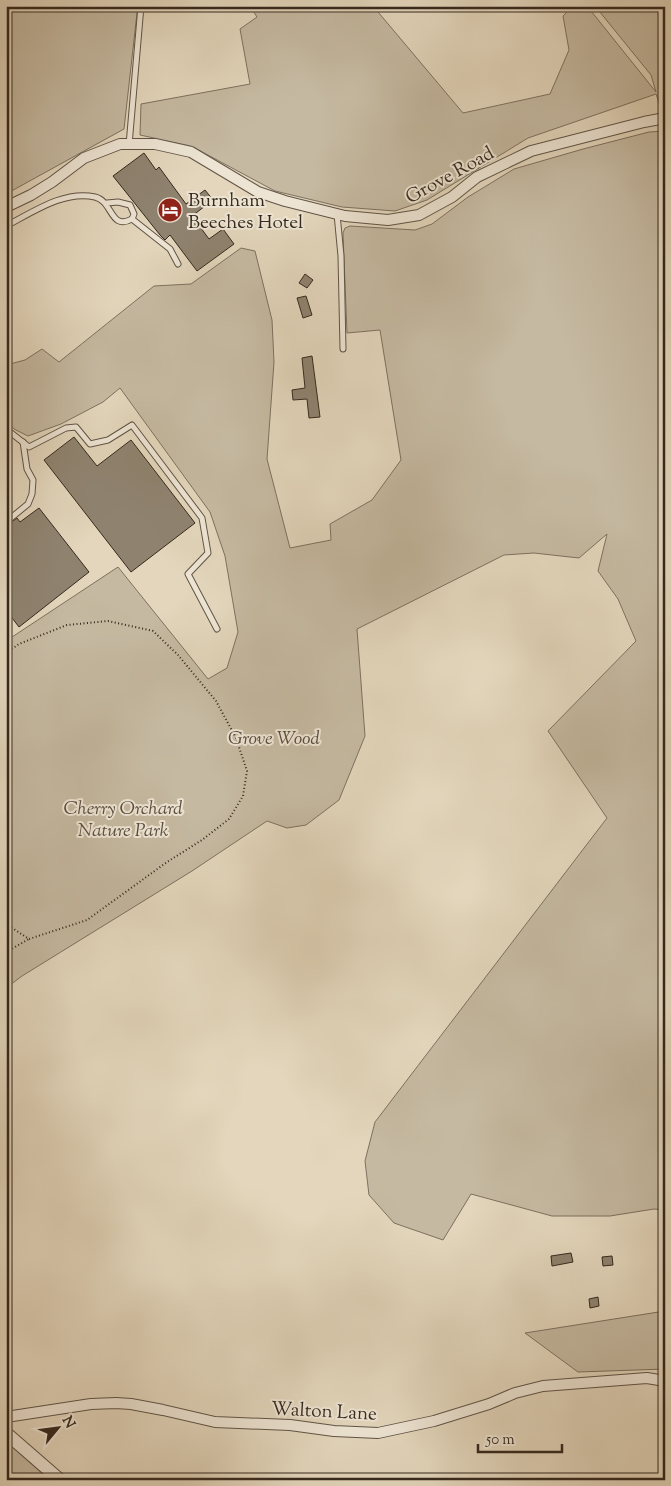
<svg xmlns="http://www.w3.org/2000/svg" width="671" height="1486" viewBox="0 0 671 1486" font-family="'Sorts Mill Goudy',serif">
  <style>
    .green { fill: #c5b9a1; stroke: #7d7160 }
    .building { fill: #8f8370; stroke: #35291e }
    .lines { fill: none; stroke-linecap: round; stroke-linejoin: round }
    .service-casing { stroke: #605446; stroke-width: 7 }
    .minor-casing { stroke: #605446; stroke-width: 12 }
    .tertiary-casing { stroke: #605446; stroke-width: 14 }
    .path { stroke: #35291e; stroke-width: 2; stroke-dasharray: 1 2.5; stroke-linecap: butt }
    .service { stroke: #ede4d3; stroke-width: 5 }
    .minor { stroke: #ede4d3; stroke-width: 10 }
    .tertiary { stroke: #ede4d3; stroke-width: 12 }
    .labels { text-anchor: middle; stroke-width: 4; stroke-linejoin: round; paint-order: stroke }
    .street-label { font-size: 19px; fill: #35291e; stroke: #ede4d3 }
    .poi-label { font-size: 19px; fill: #35291e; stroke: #ede4d3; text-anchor: start }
    .park-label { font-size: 19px; font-style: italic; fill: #594d3f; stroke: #ede4d3 }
  </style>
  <rect width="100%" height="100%" fill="#e3d6bc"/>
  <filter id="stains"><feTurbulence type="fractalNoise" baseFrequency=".004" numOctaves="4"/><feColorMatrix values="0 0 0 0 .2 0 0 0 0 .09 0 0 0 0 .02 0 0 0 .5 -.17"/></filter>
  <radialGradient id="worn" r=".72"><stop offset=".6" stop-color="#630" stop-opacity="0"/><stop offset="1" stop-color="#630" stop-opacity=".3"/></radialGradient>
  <g class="green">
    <path d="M6,6H130L137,13L124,129L6,194Z"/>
    <path d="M250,6H373L463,113L550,94L569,50L563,16L573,6H587L656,92L651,75L595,6H665V106H660L656,94L528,138L427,200L395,211L342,207L275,191L191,146L140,135L141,104L250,84L240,29L257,17Z"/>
    <path d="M665,131V1210L654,1209L610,1216H552L471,1194L443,1240L394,1223L369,1195L365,1161L375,1122L607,818L548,731L636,641L618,599L598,571L607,534L579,558L534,553L504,555L357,629L365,736L339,800L306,825L287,828L267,821L192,871L22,976L6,988V641L118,567L208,679L227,668L238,632L225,556L210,512L120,388L103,402L61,424L28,436L14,429L6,419V359L10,364L25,360L42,349L59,362L154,286L191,284L241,248L255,251L272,320L274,362L267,459L290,548L331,540L330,524L372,500L401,460L380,330L347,333L343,233L345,228L350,226L415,230L432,224L468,197L514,169L583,149L649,132Z"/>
    <path d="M665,1311V1369L578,1372L525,1333Z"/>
    <path d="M6,1441L45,1476L50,1480H6Z"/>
  </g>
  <g class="building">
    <path d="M144,153L156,170L159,167L186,204L205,190L213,200L192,216L209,239L223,229L234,244L197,271L170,235L165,240L160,235L113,176Z"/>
    <path d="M305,274L313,280L307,288L299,283Z"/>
    <path d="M306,296L312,315L303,318L297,298Z"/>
    <path d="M312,356L320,417L309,418L307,399L293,400L292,390L305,388L302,358Z"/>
    <path d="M74,437L97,466L131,440L195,523L131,572L44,460Z"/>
    <path d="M39,508L89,572L19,627L6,610V526L17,518L20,522Z"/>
    <path d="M571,1253L573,1262L552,1266L551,1256Z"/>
    <path d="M612,1256L613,1265L603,1266L602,1257Z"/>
    <path d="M598,1297L599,1306L590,1308L589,1299Z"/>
  </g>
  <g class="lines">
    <defs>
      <g id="service">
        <path d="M129,145L141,6"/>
        <path d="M337,214L341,256L343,349"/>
        <path d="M132,219L170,249L178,264"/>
        <path d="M6,226C33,212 64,190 95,197C113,201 110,231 132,219L134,214L130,205L118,202L107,203"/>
        <path d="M6,429L29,447L66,428L76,427L90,444L108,440L132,425L202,518L208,553L188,574L217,629"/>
        <path d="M6,522L28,504L32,494L33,480L27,469L23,442"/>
      </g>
      <g id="minor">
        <path d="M6,207L31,195L52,182L84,158L120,144H155L191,152L258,192L285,201L345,216L388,220L419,215L452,197L477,177L531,151L644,122L665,118"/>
        <path d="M6,1417L91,1404L116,1403L131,1404L163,1410L215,1422L290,1425L334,1431L378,1433L434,1421L489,1404L515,1393L543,1386L647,1378L665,1381"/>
      </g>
      <path id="tertiary" d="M6,1433L60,1480"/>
    </defs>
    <use href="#service" class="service-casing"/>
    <use href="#minor" class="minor-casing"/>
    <use href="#tertiary" class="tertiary-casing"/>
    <g class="path">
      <path d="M6,653L19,644L67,625L108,621L153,631L178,655L216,701L236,738L247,771L243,796L229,819L202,840L167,862L87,920L29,939L6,924"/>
      <path d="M6,952L29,939"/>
    </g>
    <use href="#service" class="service"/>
    <use href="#minor" class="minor"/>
    <use href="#tertiary" class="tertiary"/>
  </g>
  <defs>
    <symbol id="hotel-disc" viewBox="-11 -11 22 22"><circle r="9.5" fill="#8f2418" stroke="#ede4d3"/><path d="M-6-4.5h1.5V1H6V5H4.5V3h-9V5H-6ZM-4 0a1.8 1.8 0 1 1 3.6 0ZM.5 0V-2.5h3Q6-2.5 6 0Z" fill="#fff"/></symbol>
  </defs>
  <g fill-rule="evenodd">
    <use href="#hotel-disc" x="156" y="196" width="28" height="28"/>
  </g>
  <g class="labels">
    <g class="street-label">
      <text transform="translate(449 174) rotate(-29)" y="7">Grove Road</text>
      <text transform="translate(324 1410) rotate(3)" y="7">Walton Lane</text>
    </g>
    <g class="poi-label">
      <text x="188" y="206">Burnham<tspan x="188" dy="22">Beeches Hotel</tspan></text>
    </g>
    <g class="park-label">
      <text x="274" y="744">Grove Wood</text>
      <text x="123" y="814">Cherry Orchard<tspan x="123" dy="22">Nature Park</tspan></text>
    </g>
  </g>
  <rect width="671" height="1486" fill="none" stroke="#e3d6bc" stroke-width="25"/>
  <rect x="8" y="8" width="656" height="1471" fill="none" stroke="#35291e" stroke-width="2.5"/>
  <rect x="12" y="12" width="646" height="1461" fill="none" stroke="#35291e"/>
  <g transform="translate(58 1428) rotate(61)" stroke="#ede4d3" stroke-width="4" paint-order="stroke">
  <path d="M0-4L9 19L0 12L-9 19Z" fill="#35291e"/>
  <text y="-8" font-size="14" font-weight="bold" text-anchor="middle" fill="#35291e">N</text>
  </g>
  <path d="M478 1444v8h84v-8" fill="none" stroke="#35291e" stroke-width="2.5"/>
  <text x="486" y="1444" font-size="15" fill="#35291e" stroke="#ede4d3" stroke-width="4" paint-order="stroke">50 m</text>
  <rect width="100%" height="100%" filter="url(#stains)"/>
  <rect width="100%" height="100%" fill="url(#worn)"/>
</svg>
